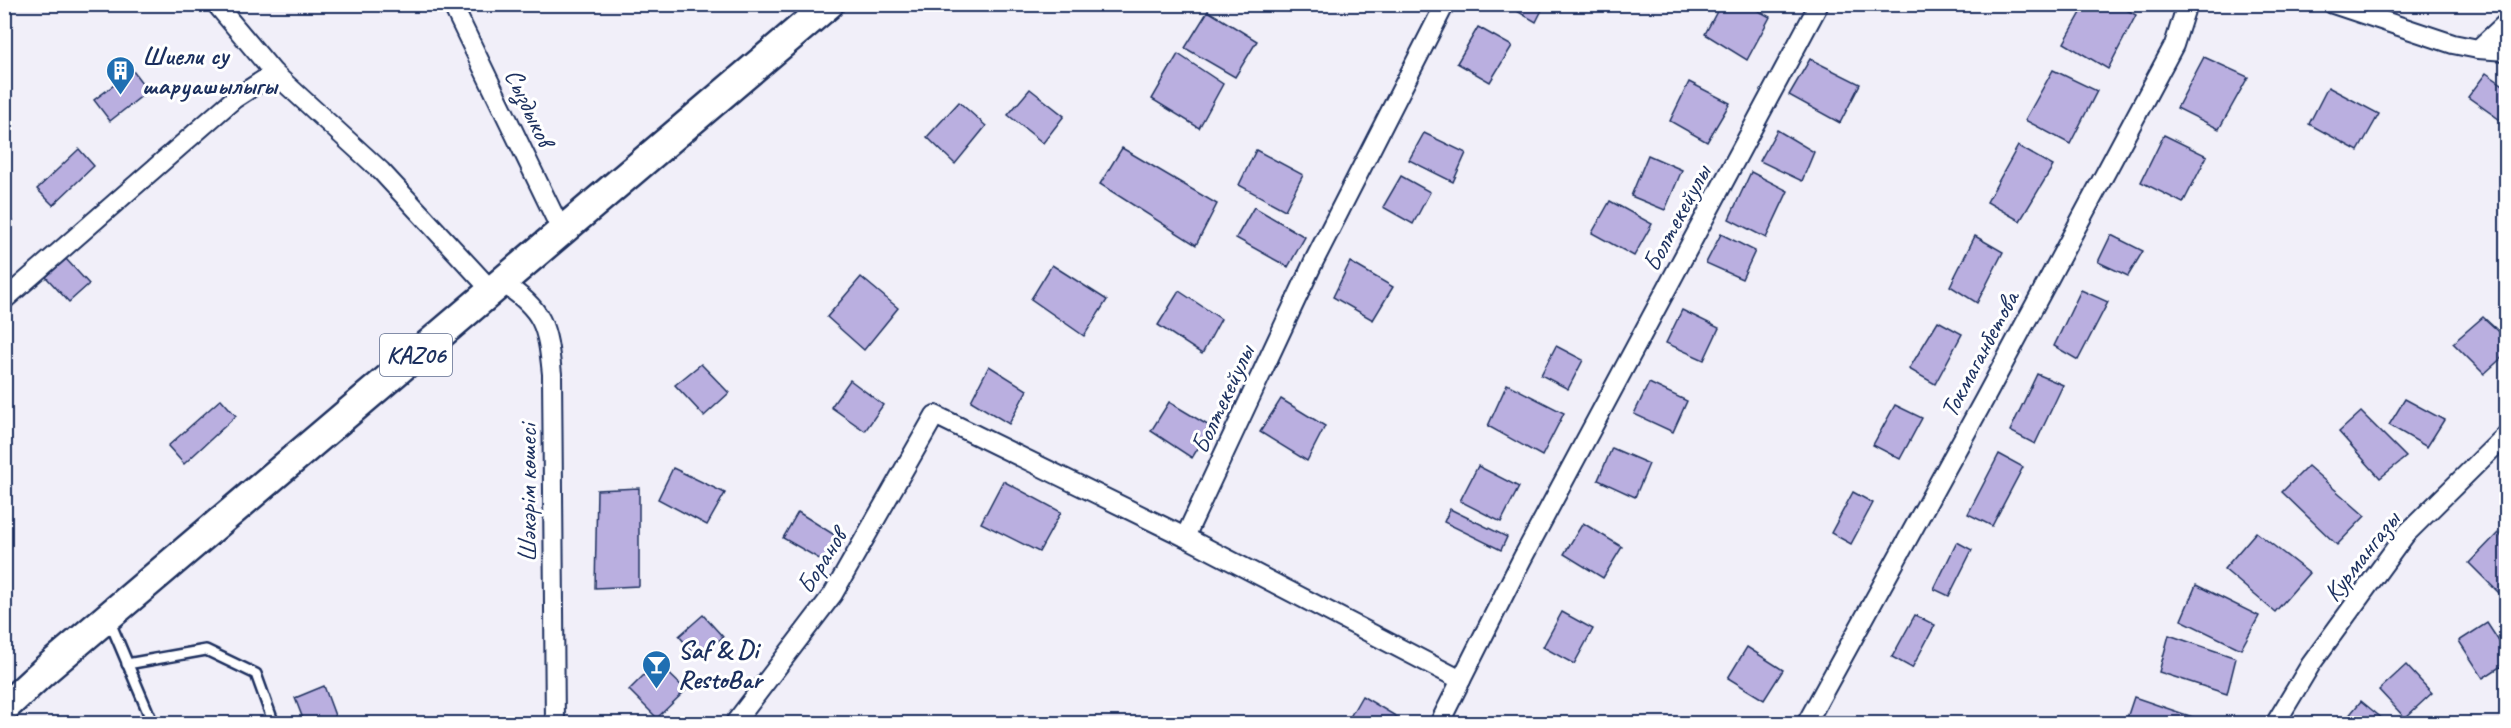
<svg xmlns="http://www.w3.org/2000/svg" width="2511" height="728" viewBox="0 0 2511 728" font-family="Caveat,sans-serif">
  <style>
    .building { fill: #baafe0; stroke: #1b2f5e; stroke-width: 1.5 }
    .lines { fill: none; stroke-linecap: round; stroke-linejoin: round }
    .service-casing { stroke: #1b2f5e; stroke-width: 14 }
    .minor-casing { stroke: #1b2f5e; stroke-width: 22 }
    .primary-casing { stroke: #1b2f5e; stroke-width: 33 }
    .service { stroke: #fff; stroke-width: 9 }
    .minor { stroke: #fff; stroke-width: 18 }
    .primary { stroke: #fff; stroke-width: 28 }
    .labels { text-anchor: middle; stroke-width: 6; stroke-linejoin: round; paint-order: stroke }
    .shield { fill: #fff; stroke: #5f6d8e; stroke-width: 1.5 }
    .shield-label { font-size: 24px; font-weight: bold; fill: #1b2f5e }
    .poi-label { font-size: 26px; font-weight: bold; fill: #1b2f5e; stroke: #fff; text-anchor: start }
    .street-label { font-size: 26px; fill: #1b2f5e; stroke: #fff }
  </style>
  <rect width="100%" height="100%" fill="#f1eff9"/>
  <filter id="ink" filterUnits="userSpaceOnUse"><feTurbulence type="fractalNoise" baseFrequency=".0167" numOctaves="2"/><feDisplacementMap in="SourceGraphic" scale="12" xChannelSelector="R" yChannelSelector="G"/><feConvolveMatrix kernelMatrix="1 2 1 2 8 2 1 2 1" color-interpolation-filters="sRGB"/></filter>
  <g filter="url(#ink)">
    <g class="building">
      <path d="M1505,4H1545L1536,22Z"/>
      <path d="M1721,4H1746L1770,17L1747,60L1705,34Z"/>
      <path d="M2086,4H2116L2136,15L2108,69L2064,43Z"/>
      <path d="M1208,11L1257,41L1235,77L1185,48Z"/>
      <path d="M1478,27L1512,46L1490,82L1457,63Z"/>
      <path d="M1178,54L1223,84L1199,128L1152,99Z"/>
      <path d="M2204,57L2248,77L2219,129L2177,108Z"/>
      <path d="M1810,59L1860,84L1840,123L1789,95Z"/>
      <path d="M2053,70L2097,91L2070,144L2025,120Z"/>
      <path d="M133,71L148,91L110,121L94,100Z"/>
      <path d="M2486,73L2506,87V124L2468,97Z"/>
      <path d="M1689,82L1730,103L1707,142L1670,121Z"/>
      <path d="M2328,87L2379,114L2358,151L2309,124Z"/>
      <path d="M1030,89L1064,116L1043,143L1008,115Z"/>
      <path d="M959,102L986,126L955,164L927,137Z"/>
      <path d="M1777,130L1814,152L1802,181L1760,161Z"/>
      <path d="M1424,133L1466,153L1453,182L1409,160Z"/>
      <path d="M2164,135L2207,156L2183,203L2141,182Z"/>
      <path d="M2018,146L2053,166L2020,221L1987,202Z"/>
      <path d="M1122,148L1217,204L1196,245L1100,184Z"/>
      <path d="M79,149L94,166L53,205L37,189Z"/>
      <path d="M1256,150L1303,175L1285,210L1239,185Z"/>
      <path d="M1648,155L1682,170L1665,210L1631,196Z"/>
      <path d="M1751,172L1788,191L1766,238L1729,219Z"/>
      <path d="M1401,176L1430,192L1413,224L1383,207Z"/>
      <path d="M1610,201L1652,224L1634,256L1592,233Z"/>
      <path d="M1254,207L1305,237L1288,267L1236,238Z"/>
      <path d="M4,210L12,220L4,226Z"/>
      <path d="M1721,234L1755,251L1742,279L1706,263Z"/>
      <path d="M2111,235L2143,251L2128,276L2098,262Z"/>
      <path d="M1975,236L2003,252L1977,303L1950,286Z"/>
      <path d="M66,259L89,284L69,302L46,277Z"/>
      <path d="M1350,262L1393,287L1373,320L1333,297Z"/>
      <path d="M1052,265L1107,300L1084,336L1031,299Z"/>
      <path d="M861,277L898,308L864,350L827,317Z"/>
      <path d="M2081,290L2108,302L2078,360L2054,346Z"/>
      <path d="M1179,291L1221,319L1202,354L1158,325Z"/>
      <path d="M1682,310L1719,328L1704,360L1666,343Z"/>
      <path d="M2483,317L2506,338V354L2484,374L2453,343Z"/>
      <path d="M1938,321L1962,334L1935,384L1909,369Z"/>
      <path d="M1556,346L1583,360L1568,389L1541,375Z"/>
      <path d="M701,364L729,393L704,416L675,385Z"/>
      <path d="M989,366L1027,390L1009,424L971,401Z"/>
      <path d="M2037,374L2063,385L2035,444L2010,431Z"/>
      <path d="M850,380L883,405L865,431L831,407Z"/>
      <path d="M1649,383L1687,401L1673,432L1634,414Z"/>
      <path d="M1507,384L1564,413L1542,456L1488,426Z"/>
      <path d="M221,399L236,416L184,464L168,446Z"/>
      <path d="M1281,399L1325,426L1307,461L1260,432Z"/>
      <path d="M2405,399L2444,420L2427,447L2389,425Z"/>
      <path d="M1169,402L1211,427L1192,458L1151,431Z"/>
      <path d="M1895,405L1922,418L1900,459L1873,445Z"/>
      <path d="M2361,412L2406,457L2380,478L2339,432Z"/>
      <path d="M1612,448L1649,464L1635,497L1598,480Z"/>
      <path d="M1999,454L2023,467L1992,526L1968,514Z"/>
      <path d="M1478,466L1519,487L1501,522L1460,501Z"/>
      <path d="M2308,466L2365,516L2337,545L2282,492Z"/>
      <path d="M673,468L725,493L707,525L658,499Z"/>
      <path d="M1003,481L1061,512L1039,552L981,523Z"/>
      <path d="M639,488V586L595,588L597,490Z"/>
      <path d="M1853,492L1873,503L1851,544L1831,533Z"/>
      <path d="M1450,509L1507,537L1501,550L1444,522Z"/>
      <path d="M798,512L844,541L830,565L783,538Z"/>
      <path d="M1583,523L1622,547L1603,578L1564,554Z"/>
      <path d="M2256,532L2309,573L2275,612L2224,569Z"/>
      <path d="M2498,533L2506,541V600L2469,563Z"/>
      <path d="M1957,542L1972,550L1949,596L1934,589Z"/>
      <path d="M2196,585L2259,616L2241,649L2181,620Z"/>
      <path d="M1562,612L1593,629L1574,664L1543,647Z"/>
      <path d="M703,615L723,637L698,658L679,636Z"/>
      <path d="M1915,615L1935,625L1912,668L1892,657Z"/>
      <path d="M2487,623L2506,652V663L2483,678L2459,641Z"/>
      <path d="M2169,635L2236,658L2227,694L2159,672Z"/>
      <path d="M1747,647L1783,670L1764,700L1728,678Z"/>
      <path d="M657,662L686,690L657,718L629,690Z"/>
      <path d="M2406,665L2432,693L2405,718L2379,690Z"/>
      <path d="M324,686L337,721L331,724H305L295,698Z"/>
      <path d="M1362,696L1399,718L1396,724H1346Z"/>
      <path d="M2134,697L2213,724H2125Z"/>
      <path d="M2361,701L2389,724H2342Z"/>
      <path d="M1488,718L1512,720V724H1487Z"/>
    </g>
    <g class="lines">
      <defs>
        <g id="service">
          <path d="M110,622L153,724"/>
          <path d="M127,664L206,650L256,674L274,724"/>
        </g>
        <g id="minor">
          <path d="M216,4L274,73"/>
          <path d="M452,4L562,232"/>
          <path d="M2333,4L2453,44L2478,49L2506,23"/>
          <path d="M2478,49L2506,51"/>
          <path d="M501,282C544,310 547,325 552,374L555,724"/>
          <path d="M4,300L234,99L274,73L381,171L492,291"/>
          <path d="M1461,680L1522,559L1819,4"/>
          <path d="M734,724L833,594L935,415L1185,537"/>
          <path d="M1439,724L1461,680L1185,537L1314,261L1445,4"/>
          <path d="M1806,724L1984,400L2174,45L2187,4"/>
          <path d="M2275,724L2311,664L2405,535L2506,435"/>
        </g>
        <path id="primary" d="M4,708L43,672L829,4"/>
      </defs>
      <use href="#service" class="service-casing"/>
      <use href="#minor" class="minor-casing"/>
      <use href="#primary" class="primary-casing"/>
      <use href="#service" class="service"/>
      <use href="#minor" class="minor"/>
      <use href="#primary" class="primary"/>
    </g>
  </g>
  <defs>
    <symbol id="building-pin" viewBox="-11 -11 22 30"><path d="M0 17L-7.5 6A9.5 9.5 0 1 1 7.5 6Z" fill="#1f6fb2" stroke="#fff"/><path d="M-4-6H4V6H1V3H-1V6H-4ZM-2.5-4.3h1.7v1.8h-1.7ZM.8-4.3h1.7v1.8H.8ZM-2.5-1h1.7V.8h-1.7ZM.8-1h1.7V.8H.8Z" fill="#fff"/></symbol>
    <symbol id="bar-pin" viewBox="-11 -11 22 30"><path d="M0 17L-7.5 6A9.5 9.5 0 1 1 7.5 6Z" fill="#1f6fb2" stroke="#fff"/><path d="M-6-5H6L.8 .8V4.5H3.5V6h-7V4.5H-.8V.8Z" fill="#fff"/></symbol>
  </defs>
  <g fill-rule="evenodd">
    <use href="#building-pin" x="104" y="54" width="33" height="45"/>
    <use href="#bar-pin" x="640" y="648" width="33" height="45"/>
  </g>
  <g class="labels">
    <rect class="shield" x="380" y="334" width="72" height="42" rx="4.5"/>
    <g class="shield-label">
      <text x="416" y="363">KАZ06</text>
    </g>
    <g class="poi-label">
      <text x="142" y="64">Шиели су<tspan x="142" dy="30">шаруашылыгы</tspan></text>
      <text x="678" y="658">Saf &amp; Di<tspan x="678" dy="30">RestoBar</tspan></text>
    </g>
    <g class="street-label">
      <text transform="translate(530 107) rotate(65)" y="9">Сыздыков</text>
      <text transform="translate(1676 218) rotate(-62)" y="9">Болтекейулы</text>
      <text transform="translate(1979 354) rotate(-62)" y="9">Токмаганбетова</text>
      <text transform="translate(1222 399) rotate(-65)" y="9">Болтекейулы</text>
      <text transform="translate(527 493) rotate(-90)" y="9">Шәкәрім көшесі</text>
      <text transform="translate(2361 556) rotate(-52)" y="9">Курмангазы</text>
      <text transform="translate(821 561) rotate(-58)" y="9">Боранов</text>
    </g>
  </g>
  <rect width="2511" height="728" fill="none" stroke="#fff" stroke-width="24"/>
  <rect x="12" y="12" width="2487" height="704" fill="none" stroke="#1b2f5e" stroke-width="2" filter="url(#ink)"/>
</svg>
